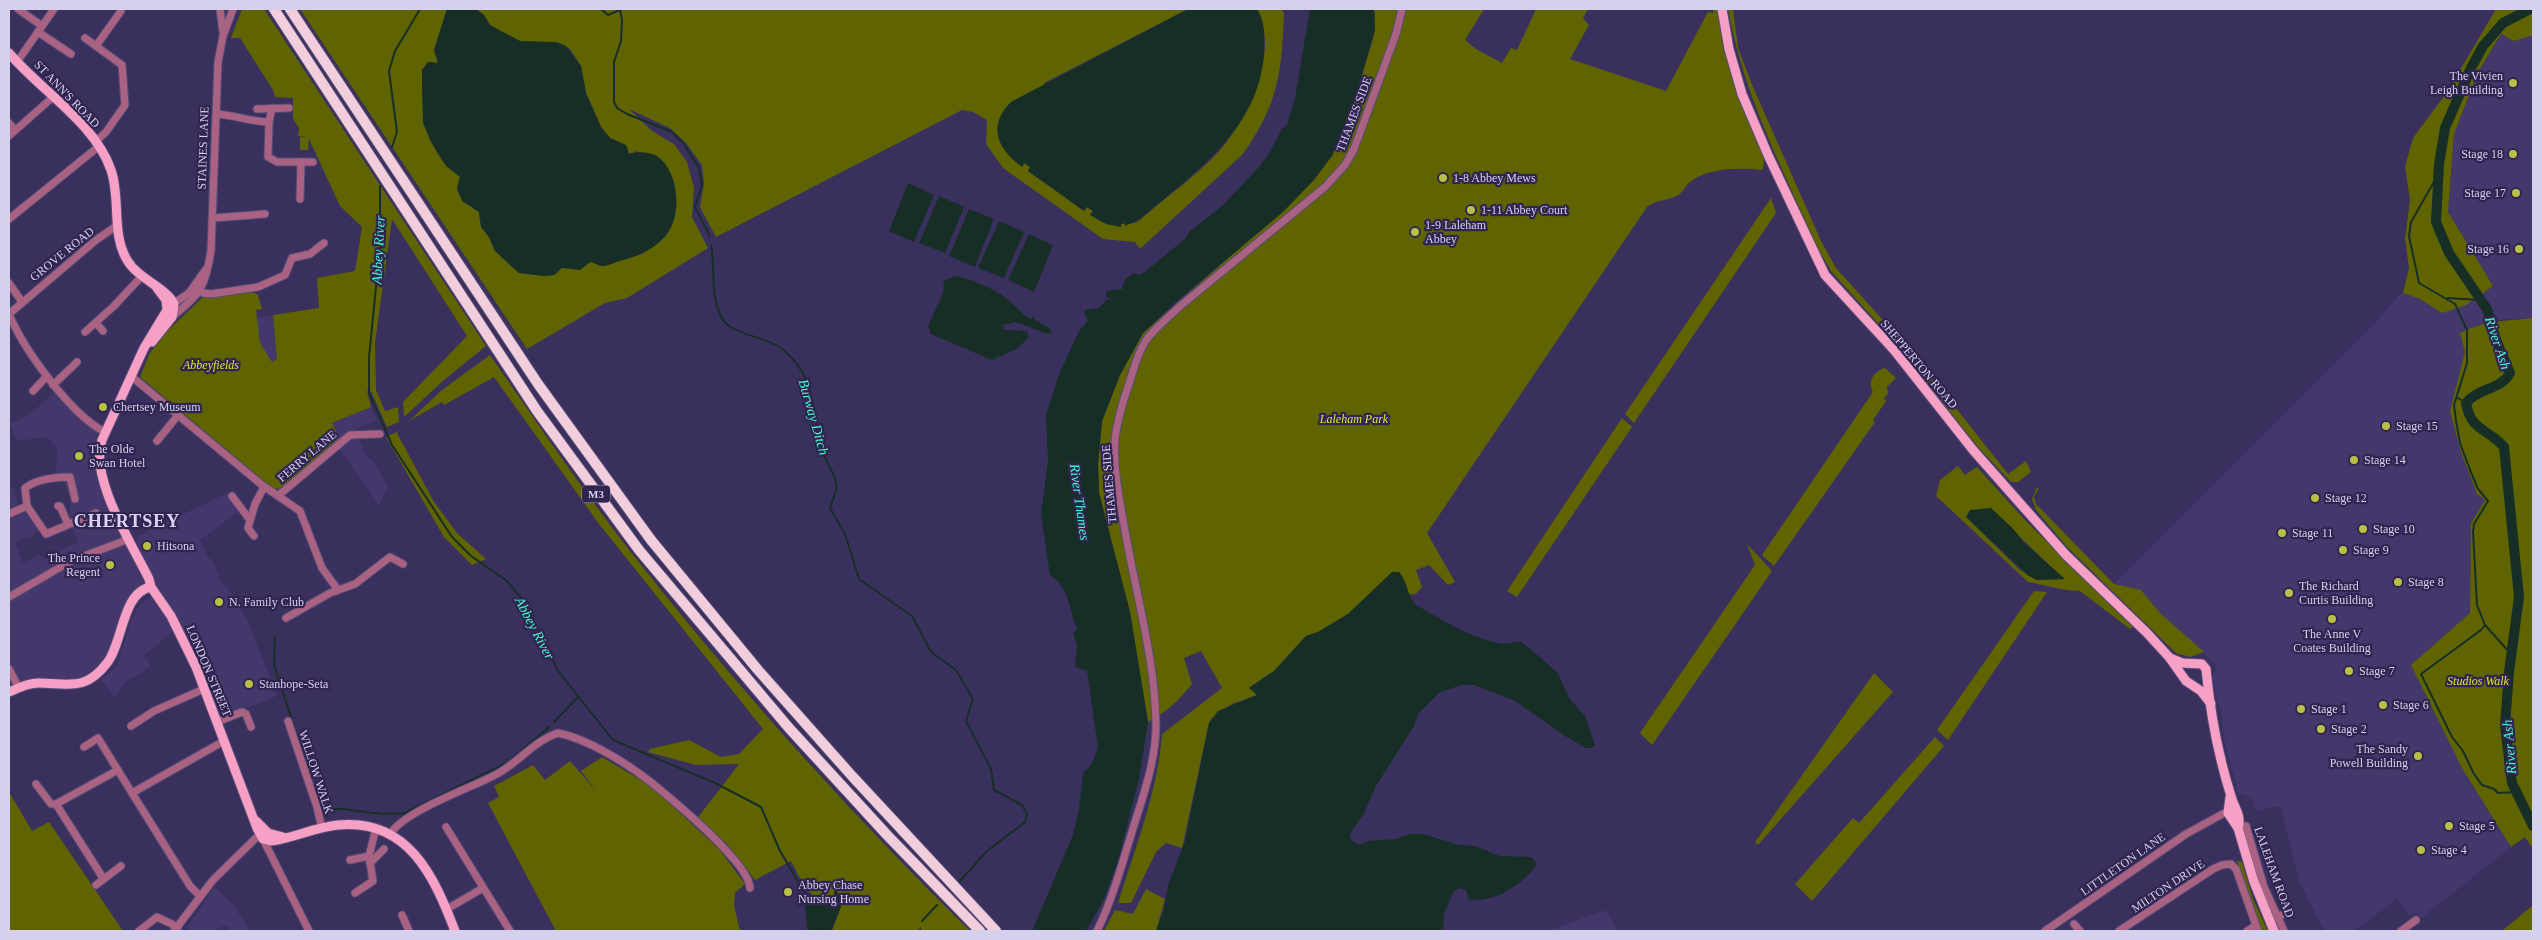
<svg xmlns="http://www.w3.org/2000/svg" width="2542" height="940" viewBox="0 0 2542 940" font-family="Georgia,serif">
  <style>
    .built { fill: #43376b }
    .green { fill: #606400; fill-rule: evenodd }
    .water { fill: #172e27 }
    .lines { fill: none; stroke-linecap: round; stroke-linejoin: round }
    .stream { stroke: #172e27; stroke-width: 2 }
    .river { stroke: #172e27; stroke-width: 10 }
    .minor-casing { stroke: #564d77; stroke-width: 9 }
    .major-casing { stroke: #564d77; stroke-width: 11 }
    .highway-casing { stroke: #564d77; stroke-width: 12 }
    .minor { stroke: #a96282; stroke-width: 7 }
    .major { stroke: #f7a0c5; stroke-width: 9 }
    .highway { stroke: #f2cedc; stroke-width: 10 }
    .poi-dot { fill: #b9c046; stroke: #302551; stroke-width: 2 }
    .labels { text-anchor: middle; stroke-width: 4.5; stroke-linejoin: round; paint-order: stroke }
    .shield { fill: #302551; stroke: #a49dbe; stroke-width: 1 }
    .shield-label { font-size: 11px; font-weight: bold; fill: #d5d0ec }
    .poi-label { font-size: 12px; fill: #d5d0ec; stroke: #302551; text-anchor: start }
    .street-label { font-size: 12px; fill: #d5d0ec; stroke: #302551 }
    .park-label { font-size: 12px; font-style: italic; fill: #dfe82a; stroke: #302551 }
    .water-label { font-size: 14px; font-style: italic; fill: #49f8cd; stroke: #302551 }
    .district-label { font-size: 18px; font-weight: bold; letter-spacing: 1px; fill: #dad4f6; stroke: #302551 }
  </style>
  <rect width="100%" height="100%" fill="#3a305d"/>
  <g class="built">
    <path d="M2501,34L2514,41L2533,35V318L2496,320L2460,333L2465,352L2462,372L2461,452L2477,494L2485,500L2471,523L2470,613L2411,665L2462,768L2511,847L2420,919L2415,912L2409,916L2397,898L2355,931H2324L2299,881L2280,806L2256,811L2252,798L2238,793L2224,739L2222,716L2212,679L2217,666L2161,614L2141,590L2114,584L2377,321L2399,295L2403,293L2420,299L2442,312L2493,286L2448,212L2454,134L2478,72Z"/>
    <path d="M273,315L277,359L272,363L260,343L256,318Z"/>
    <path d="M56,391L99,431L91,456L144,583L133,591L127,601L111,649L95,669L80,678L60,682L32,679L9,689V488L13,487L19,508L27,513L39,530L29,539L27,536L15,542L23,563L39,554L44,559L55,550L60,551L78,542L70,521V498L64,482L56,474L57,448L47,437L16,441L10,423L28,416Z"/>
    <path d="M371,407L377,420L346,434L340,440L332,423Z"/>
    <path d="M356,435L367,457L373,461L388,486L379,505L339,448Z"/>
    <path d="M227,493L239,511L200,540L209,559H212L223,586L227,587L247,619L277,696L221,718L200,662L152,577L136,540L140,535Z"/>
    <path d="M152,596L173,631L144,656L151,666L127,681L114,697L101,680L117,666L132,619L139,606Z"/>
    <path d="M214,887L232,903L250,931H231L227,925L211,931H185Z"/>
    <path d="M1606,910L1617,931H1547Z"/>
  </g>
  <g class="green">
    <path d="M242,9H264L486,346L444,380L404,417L403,402L467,336L392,219L375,343L376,390L385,411L398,407L399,422L387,427L371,391H367L371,407L332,423L340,440L281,489L272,488L140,377L149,355L159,339L202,298L252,292L258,295L262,309L256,310L260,343L272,362L277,359L273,315L319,308L317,278L355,271L362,227L340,206L309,139L308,150H300V137H308L298,136L299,128L293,119V98L275,97L273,90L240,38H231Z"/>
    <path d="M300,9H447L434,50L438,63L431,62L422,70C422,108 421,132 445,164C449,170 456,172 460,177L457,190L461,198L479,212L481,227L489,237L495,251L519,273L544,276L554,275L562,268C575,268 580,272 590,262L599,265L610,264L642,254L666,236L670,227L675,213L674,182L664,165L637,151L629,154L627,146L610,138L601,127L586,93L581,66L570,49L560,43L524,42L510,38L490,25L484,15L476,9H1188L1044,83L1045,86L1032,92L1031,90L1022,166L1024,163L1030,167L1028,171L1084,210L1087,207L1093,211L1090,214L1121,227V224L1135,223L1141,219C1167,196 1198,175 1221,149C1249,116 1280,50 1257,9H1281L1284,13C1282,73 1278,104 1243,154L1140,249L1135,242L1103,239L1003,168L986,144L987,120L973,112L962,110L716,237L700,207L704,183L702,165L686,143L670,128L629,109L652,131L674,144L687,162L694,188L692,217L708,248L627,298L605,303L527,349Z"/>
    <path d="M1373,9H1484L1465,40L1476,49L1502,63L1511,48L1517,50L1536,9H1588L1583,18L1589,25L1570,59L1666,91L1708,12L1713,13L1714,9H1717L1723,45L1764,160L1763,170C1741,168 1709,167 1690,182C1686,185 1684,190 1680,194C1670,201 1657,199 1647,207L1427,533L1455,582L1448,585L1429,565L1416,570L1422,587L1416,594L1406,595L1377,587L1348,614L1318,632L1306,636L1274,671L1250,687L1257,695L1232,704L1212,718L1209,723L1182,848L1166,843L1156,852L1131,903H1118C1135,848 1158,791 1162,734L1222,688L1201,651L1184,658L1192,684C1179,700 1167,712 1148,722L1130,612L1099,493L1098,465L1102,421L1120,375L1143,333L1259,231L1332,156L1354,102L1374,35L1375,13Z"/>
    <path d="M1728,9H1733L1738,48L1753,87L1821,241L1836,268L1910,350L2008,474L2026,461L2031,472L2018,482H2011L1977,446L1893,340L1831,271L1818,249C1783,170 1743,94 1728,9Z"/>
    <path d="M2496,9H2533V35L2514,41L2501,34L2478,72L2454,134L2448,212L2493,286L2466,305L2442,313L2420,299L2403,293L2409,268L2405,239L2410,200L2405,167L2413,138L2447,92Z"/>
    <path d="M1771,198L1776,213L1634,423L1625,414Z"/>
    <path d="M2533,318V849L2525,837L2511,847L2462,768L2411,665L2470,613L2471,523L2485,500L2477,494L2461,452L2450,411L2465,352L2460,333C2487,320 2504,321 2533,318Z"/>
    <path d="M490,355C536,421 581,488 630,551C735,685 849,812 970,931H921V927L917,931H832L839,912L835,896L831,905C809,901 801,879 791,861L755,880L727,844L699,820V816L739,764L696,765L648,752L650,749L689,740L721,757L739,754L763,729L599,524L494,377L444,405L442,402L409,421L442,390Z"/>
    <path d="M1885,368L1896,378L1887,387L1888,394L1884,398L1886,401L1873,420L1875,422L1774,566L1762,555L1873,392C1867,381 1874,371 1885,368Z"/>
    <path d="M1622,418L1632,427L1517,597L1507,591Z"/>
    <path d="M399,431L397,433L434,502L457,533L486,559L472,565L444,537L386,437Z"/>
    <path d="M1958,466L1965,475L1977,467L2025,520L2133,627L2130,629L2080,591L2066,590L2028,582L1936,496L1940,480ZM1998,516L2064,579L2037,580L2020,570L1966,517Z"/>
    <path d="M2037,487L2039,488L2034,497L2036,504L2114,584L2141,590L2161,614L2204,652L2190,657L2176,653L2067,547L2036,510L2032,499Z"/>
    <path d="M1747,544L1772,571L1652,745L1640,733L1755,565Z"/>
    <path d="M2034,591L2047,592L1948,740L1937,730Z"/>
    <path d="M1874,673L1893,692L1758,845L1755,842Z"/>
    <path d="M1935,737L1944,746L1812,901L1795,884L1853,818L1859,823Z"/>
    <path d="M602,757L651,786L720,850L745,884L735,893L734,905L740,931H556L488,803L499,797L494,786L533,765L545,780L570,761L597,792L581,771Z"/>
    <path d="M9,792L32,831L49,822L123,931H9Z"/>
    <path d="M2237,861L2242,862L2253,899L2268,931H2262L2251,908Z"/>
    <path d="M1146,889L1165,899L1156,931H1104L1115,910L1133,914Z"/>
    <path d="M2533,905V931H2502Z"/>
  </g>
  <g class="water">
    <path d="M447,9H476L484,15L490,25L520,41L556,42L566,46L581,66L586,93L601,127L610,138L626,145L629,154C638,152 645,151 655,155C679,168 683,216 666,235C656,248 638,256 623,260C617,261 607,267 601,266C596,265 595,262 590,262L580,270L562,268L554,275L544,276L519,273L495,251L489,237L481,227L479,212L462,201L457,187L460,177L446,166L431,142L423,123L422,70L428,62L438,63L434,50Z"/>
    <path d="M1188,9H1257C1265,21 1264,35 1264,49C1262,128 1194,173 1140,219L1125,226V223L1121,224V227L1106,224L1090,215L1093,211L1087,207L1084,211L1028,171L1030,167L1024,163L1022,167C997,149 987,126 1011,102Z"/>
    <path d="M1310,9H1374L1375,30L1354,102L1332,156L1314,180L1283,212L1177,301L1143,333L1120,375L1102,421L1098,465L1099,493L1130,612L1148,722L1139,779L1118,861L1104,899L1086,931H1032L1073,835L1079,809L1083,773L1091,765L1098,748L1087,671L1075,667L1077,645L1073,634L1077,629C1069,610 1069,586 1050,575L1041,514L1048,460L1046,416L1059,374L1080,329L1087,322V316L1084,315L1085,310L1099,308L1107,299L1118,302L1106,297V291L1122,289C1123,281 1126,277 1134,273L1140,275L1146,271L1186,238L1188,233L1223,205L1259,167L1267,157L1282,129L1287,125L1295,98Z"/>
    <path d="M908,183L934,195L914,242L889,231Z"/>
    <path d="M939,196L964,207L945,253L919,243Z"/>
    <path d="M969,209L994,219L975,267L949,256Z"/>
    <path d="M999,221L1024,232L1004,278L978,268Z"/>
    <path d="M1029,234L1053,245L1034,292L1008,280Z"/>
    <path d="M954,276C970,278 994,289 1006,298C1015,305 1022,314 1031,319L1033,316L1035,320L1050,328L1052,333L1048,334L1016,322L1003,325L1004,330L1027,331L1029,337L1018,348L992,360L931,334L928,326L943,293L944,281Z"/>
    <path d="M1991,508C2000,517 2018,531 2022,541L2065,579L2037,580L2029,576L1966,517L1970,510Z"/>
    <path d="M1392,572H1399C1408,582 1407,596 1416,605C1442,619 1469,638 1499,643C1507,645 1514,641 1522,642L1558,673L1569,698L1585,716L1595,745L1592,748H1586L1565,736L1515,701L1474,685H1461L1439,693L1418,714L1414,726L1376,786L1364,813L1350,834V839L1358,845L1369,841L1397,839L1410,834H1423L1459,845L1475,846L1500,856L1531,857L1537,864C1521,886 1496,902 1469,900L1466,890L1459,888L1454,891L1444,913L1443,930L1445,931H1156L1164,909L1168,885L1185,841L1209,723L1218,711L1257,695L1249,688L1274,671L1306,636L1318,632L1348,614Z"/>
    <path d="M837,890L841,907L831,931H810L807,928L805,898L810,895L824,903L831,905L834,901V891Z"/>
  </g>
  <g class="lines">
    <g class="stream">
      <path d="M601,9L608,15L622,9"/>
      <path d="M620,10L622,20L621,41L614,62V102L617,108L627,114L672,132L684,144L699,168L702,185L695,207L710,236"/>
      <path d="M392,147L397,132L389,71L395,51L420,9"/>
      <path d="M2439,173L2411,222L2409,236L2419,283L2455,304L2467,330V363L2454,405L2456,421L2460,443L2470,470L2478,489L2488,501L2474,524L2473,532L2477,605L2485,625L2511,654"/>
      <path d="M380,186V247L369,357V393L392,445L452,537L471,556L507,581L524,602L558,671L613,740L715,783L761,807L780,851L808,898"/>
      <path d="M711,245C716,269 709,298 723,320C732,334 766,337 781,348C816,375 812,409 821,447C824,460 834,471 836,483C838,492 832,499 830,508L845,534L859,579L912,616L931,652L956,670L973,699L966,721L991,769L994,790L1022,805L1027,814L1025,822L986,852L960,881"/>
      <path d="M2448,298L2480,300"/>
      <path d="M2458,398L2466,403"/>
      <path d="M2485,625L2481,630L2421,674L2452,737L2463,751L2474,774L2482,785L2494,789L2498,793L2516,792"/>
      <path d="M275,637L274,665L312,781"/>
      <path d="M554,722L578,697"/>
      <path d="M319,802L323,809H342L382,814L405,813L508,762L549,727"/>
      <path d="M922,921L937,905"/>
    </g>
    <path class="river" d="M2530,9L2503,23L2483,46L2471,68L2445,128L2439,164L2436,222L2449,253L2487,309L2496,340L2510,373C2501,390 2478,388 2466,403C2471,432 2488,428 2504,447L2519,597L2509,672L2505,726L2512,783L2533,826"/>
    <defs>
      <g id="minor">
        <path d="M18,9L42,26"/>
        <path d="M220,9L223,32"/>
        <path d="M38,32L71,54"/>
        <path d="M85,38L122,65L125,105L106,132L95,142"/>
        <path d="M96,46L121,11"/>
        <path d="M17,62L54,9"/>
        <path d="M272,108L269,122L268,157L277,162H313"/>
        <path d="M257,109L289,108"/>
        <path d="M217,114C235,115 250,122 269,122"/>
        <path d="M9,123L15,130"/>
        <path d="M9,136L54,96"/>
        <path d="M300,199L301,162"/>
        <path d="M213,218L265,214"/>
        <path d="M9,219L98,147"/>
        <path d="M9,283L22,302"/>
        <path d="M194,288L203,293L211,294L258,287L285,275L292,258L310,254L324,243"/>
        <path d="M170,306L189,293L206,269"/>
        <path d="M172,317C202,292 204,289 211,251L218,62L223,36L233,9"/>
        <path d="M96,323L103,331"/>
        <path d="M85,332L114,306L141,277"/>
        <path d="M131,376L262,485L300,511L322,568L338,590"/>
        <path d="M53,385L77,362"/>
        <path d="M33,391L46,377"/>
        <path d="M105,432C71,415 24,350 9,314L96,240L118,225"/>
        <path d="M157,441L179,414"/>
        <path d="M279,495L350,435L380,434"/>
        <path d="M232,496L250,520"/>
        <path d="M27,506L46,534L96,513"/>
        <path d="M58,506H60L68,524"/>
        <path d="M9,514L27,506L25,488C37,479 55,477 70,477L75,499"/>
        <path d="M254,536L248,528L255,504L264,487"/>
        <path d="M9,597L71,561L129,539"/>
        <path d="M286,618L330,593L355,584L390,557L403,564"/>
        <path d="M9,669L19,688"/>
        <path d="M288,721L317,807L322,829"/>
        <path d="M217,722L242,712L246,714L251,727"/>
        <path d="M131,726L154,711L204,689"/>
        <path d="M84,747L98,738L132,793"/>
        <path d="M36,784L51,804H56L118,770"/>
        <path d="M56,804L103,878"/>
        <path d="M446,827L510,931"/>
        <path d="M2238,828L2246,826L2264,887L2284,931"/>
        <path d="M390,834C406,810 471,788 497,774C519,762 534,741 558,733C588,739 628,764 652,783C674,801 749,863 750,888"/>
        <path d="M263,839L309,931"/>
        <path d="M350,860L369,856"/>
        <path d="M370,863L384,849"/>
        <path d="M96,885L121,866"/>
        <path d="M355,893L373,881L369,856L376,828"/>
        <path d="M200,896L190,886L132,793L224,741"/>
        <path d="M447,909L483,888"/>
        <path d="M402,915L409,931"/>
        <path d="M2277,917L2289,912"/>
        <path d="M2074,924L2080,931"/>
        <path d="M139,931L157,917L178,927"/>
        <path d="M174,931L213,880L263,831"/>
        <path d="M1097,931C1112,900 1121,868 1131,835C1142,799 1156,762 1156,725C1155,655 1134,588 1123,519C1118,494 1113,466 1115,440C1117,420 1123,401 1130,381C1134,368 1138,351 1147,339C1155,328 1168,318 1179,307L1325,187L1345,165L1354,149L1396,34L1402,9"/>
        <path d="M2045,931L2186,834L2228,811"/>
        <path d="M2119,931L2213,869L2222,865L2231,864L2236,869L2258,931"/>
        <path d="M2247,931L2255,926"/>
        <path d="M2401,931L2416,920"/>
      </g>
      <g id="major">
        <path d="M1722,9L1729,49L1742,94L1768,155L1825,275L1894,350L1973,450L2018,501L2066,555L2147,633L2169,657L2186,681L2201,691L2211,704"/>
        <path d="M9,53C40,90 95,123 111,170C121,199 111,233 127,260C138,279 167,288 174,304L172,317L152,342"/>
        <path d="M157,288L166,300L167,310L144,348L102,440C89,478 132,544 149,579L151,587L171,616L196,667L257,828L263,839L271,841C294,838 315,827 338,825C408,818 434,876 455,931"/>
        <path d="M2170,658L2182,663L2202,664L2206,669C2210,711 2218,755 2231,796C2234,808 2242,815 2238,828"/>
        <path d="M9,692C18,688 28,683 38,683C68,683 85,692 107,663C123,643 122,592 151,587"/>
        <path d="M2230,797L2228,813L2238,828L2254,882L2274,931"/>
        <path d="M256,821L268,833L283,837"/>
      </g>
      <g id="highway">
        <path d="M274,9L537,411L639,550L789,728L888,836L980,931"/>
        <path d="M290,9L538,384L651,540L758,670L852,776L996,931"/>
      </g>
    </defs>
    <use href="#minor" class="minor-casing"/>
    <use href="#major" class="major-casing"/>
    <use href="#highway" class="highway-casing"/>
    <use href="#minor" class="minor"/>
    <use href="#major" class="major"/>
    <use href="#highway" class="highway"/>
  </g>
  <g class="poi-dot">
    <circle cx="2513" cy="83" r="5"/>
    <circle cx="2513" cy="154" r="5"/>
    <circle cx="1443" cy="178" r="5"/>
    <circle cx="2516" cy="193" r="5"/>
    <circle cx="1471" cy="210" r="5"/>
    <circle cx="1415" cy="232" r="5"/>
    <circle cx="2519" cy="249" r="5"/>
    <circle cx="103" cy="407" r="5"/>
    <circle cx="2386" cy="426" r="5"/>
    <circle cx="79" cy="456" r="5"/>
    <circle cx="2354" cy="460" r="5"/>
    <circle cx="2315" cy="498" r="5"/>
    <circle cx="2363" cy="529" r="5"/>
    <circle cx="2282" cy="533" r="5"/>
    <circle cx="147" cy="546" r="5"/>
    <circle cx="2343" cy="550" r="5"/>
    <circle cx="110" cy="565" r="5"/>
    <circle cx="2398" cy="582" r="5"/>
    <circle cx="2289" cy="593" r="5"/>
    <circle cx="219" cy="602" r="5"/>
    <circle cx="2332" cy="619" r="5"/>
    <circle cx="2349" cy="671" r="5"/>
    <circle cx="249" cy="684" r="5"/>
    <circle cx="2383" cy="705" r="5"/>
    <circle cx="2301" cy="709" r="5"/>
    <circle cx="2321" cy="729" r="5"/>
    <circle cx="2418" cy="756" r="5"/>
    <circle cx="2449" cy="826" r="5"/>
    <circle cx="2421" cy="850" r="5"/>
    <circle cx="788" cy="892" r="5"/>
  </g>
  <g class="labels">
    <rect class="shield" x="582" y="485.5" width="28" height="17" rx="4"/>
    <g class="shield-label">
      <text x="596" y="498">M3</text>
    </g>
    <g class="poi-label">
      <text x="2503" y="80" text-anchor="end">The Vivien<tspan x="2503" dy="14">Leigh Building</tspan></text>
      <text x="2503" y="158" text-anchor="end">Stage 18</text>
      <text x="1453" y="182">1-8 Abbey Mews</text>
      <text x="2506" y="197" text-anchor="end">Stage 17</text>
      <text x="1481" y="214">1-11 Abbey Court</text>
      <text x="1425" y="229">1-9 Laleham<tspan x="1425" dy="14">Abbey</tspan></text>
      <text x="2509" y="253" text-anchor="end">Stage 16</text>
      <text x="113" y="411">Chertsey Museum</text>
      <text x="2396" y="430">Stage 15</text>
      <text x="89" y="453">The Olde<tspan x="89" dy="14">Swan Hotel</tspan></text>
      <text x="2364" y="464">Stage 14</text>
      <text x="2325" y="502">Stage 12</text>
      <text x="2373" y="533">Stage 10</text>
      <text x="2292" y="537">Stage 11</text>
      <text x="157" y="550">Hitsona</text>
      <text x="2353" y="554">Stage 9</text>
      <text x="100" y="562" text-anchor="end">The Prince<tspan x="100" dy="14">Regent</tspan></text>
      <text x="2408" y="586">Stage 8</text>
      <text x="2299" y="590">The Richard<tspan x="2299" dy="14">Curtis Building</tspan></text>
      <text x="229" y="606">N. Family Club</text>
      <text x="2332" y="638" text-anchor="middle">The Anne V<tspan x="2332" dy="14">Coates Building</tspan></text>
      <text x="2359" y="675">Stage 7</text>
      <text x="259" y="688">Stanhope-Seta</text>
      <text x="2393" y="709">Stage 6</text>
      <text x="2311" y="713">Stage 1</text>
      <text x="2331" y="733">Stage 2</text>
      <text x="2408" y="753" text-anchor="end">The Sandy<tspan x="2408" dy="14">Powell Building</tspan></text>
      <text x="2459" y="830">Stage 5</text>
      <text x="2431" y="854">Stage 4</text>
      <text x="798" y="889">Abbey Chase<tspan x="798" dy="14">Nursing Home</tspan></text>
    </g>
    <g class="street-label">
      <text transform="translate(67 94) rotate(46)" y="4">ST ANN'S ROAD</text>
      <text transform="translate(1354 114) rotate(-69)" y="4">THAMES SIDE</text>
      <text transform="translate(203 148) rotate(-88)" y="4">STAINES LANE</text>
      <text transform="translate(62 254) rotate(-39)" y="4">GROVE ROAD</text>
      <text transform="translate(1919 364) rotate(50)" y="4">SHEPPERTON ROAD</text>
      <text transform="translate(307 456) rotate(-40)" y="4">FERRY LANE</text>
      <text transform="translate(1109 484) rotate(-95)" y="4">THAMES SIDE</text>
      <text transform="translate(209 671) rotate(67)" y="4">LONDON STREET</text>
      <text transform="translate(316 772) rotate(72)" y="4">WILLOW WALK</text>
      <text transform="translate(2123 864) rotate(-35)" y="4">LITTLETON LANE</text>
      <text transform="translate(2274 872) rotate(70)" y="4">LALEHAM ROAD</text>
      <text transform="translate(2168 886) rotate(-34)" y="4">MILTON DRIVE</text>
    </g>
    <g class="park-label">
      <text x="211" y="369">Abbeyfields</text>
      <text x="1354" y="423">Laleham Park</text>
      <text x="2478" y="685">Studios Walk</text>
    </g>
    <g class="water-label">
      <text transform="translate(378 250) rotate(-87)" y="5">Abbey River</text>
      <text transform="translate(2498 343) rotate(72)" y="5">River Ash</text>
      <text transform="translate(814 417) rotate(74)" y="5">Burway Ditch</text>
      <text transform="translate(1080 502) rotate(82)" y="5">River Thames</text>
      <text transform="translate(535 628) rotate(62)" y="5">Abbey River</text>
      <text transform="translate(2509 747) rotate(-95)" y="5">River Ash</text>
    </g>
    <g class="district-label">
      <text x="127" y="527">CHERTSEY</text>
    </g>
  </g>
  <rect width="2542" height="940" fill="none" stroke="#d5d0ec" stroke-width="20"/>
</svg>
